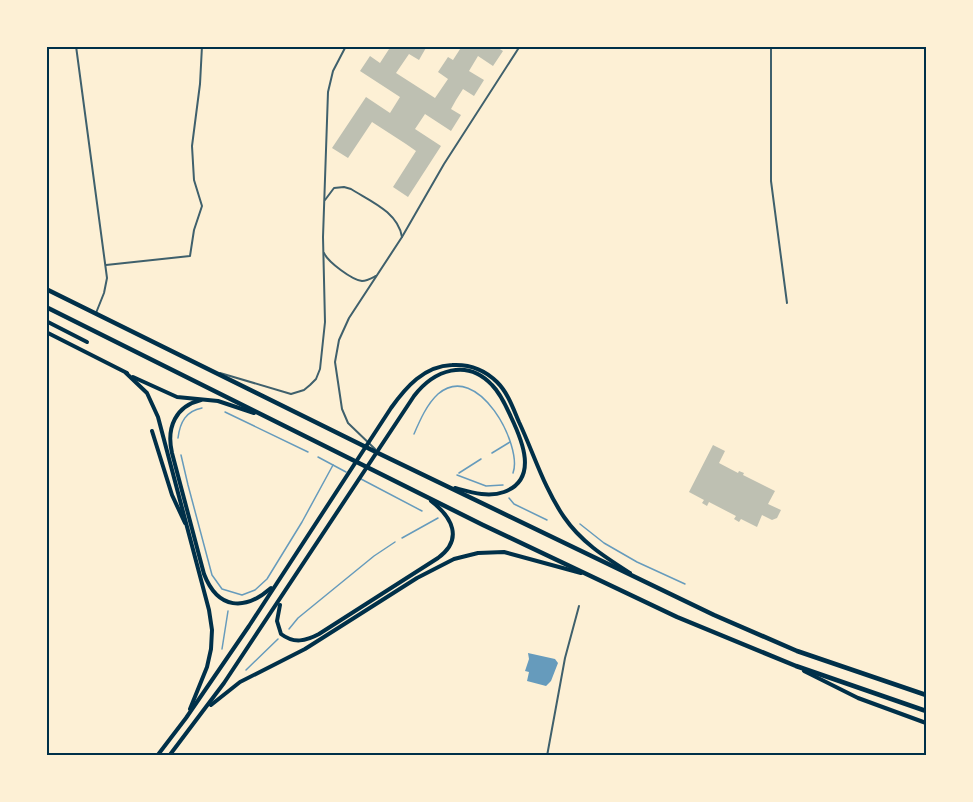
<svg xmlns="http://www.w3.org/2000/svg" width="973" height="802" viewBox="0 0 973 802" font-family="'Open Sans',sans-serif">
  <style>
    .water { fill: #669bbc }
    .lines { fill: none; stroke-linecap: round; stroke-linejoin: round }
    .stream { stroke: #669bbc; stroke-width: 1.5 }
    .building { fill: #bec0b2 }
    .minor { stroke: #3f606c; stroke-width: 2 }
    .secondary { stroke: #003049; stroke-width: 4 }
    .primary { stroke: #003049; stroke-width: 4 }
    .trunk { stroke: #003049; stroke-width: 4.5 }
    .neatline { fill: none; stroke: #003049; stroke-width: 2 }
  </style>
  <rect width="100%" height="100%" fill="#fdf0d5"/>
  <path class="water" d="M528,653L555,659L558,663L551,681L546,686L527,681L529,672L525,671L529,659Z"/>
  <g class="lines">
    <g class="stream">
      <path d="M225,412L308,452"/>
      <path d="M414,434C420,420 427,404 438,394C478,360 523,446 513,473"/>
      <path d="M178,438C180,422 186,411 202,408"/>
      <path d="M492,453L510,442"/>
      <path d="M181,455L188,485L212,575L222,589L242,595L255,590L267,579L302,522L333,465"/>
      <path d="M318,457L346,472"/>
      <path d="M459,473L481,459"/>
      <path d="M457,475L486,486L503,485"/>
      <path d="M361,479L422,511"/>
      <path d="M509,498L514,504L547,520"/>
      <path d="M580,524L604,543L637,562L685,584"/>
      <path d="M402,538L438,518"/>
      <path d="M289,629L298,618L374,556L395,542"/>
      <path d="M222,649L228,611"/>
      <path d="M246,670L278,639"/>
    </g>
  </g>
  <g class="building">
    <path d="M391,46H427L419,60L409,54L396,73L435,98L448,79L438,72L448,57L453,60L462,46H495L503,51L493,66L478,56L469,71L484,80L474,96L463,89L456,100L451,109L461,115L451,131L425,114L415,129L441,146L408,197L393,187L416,151L406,144L372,122L348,158L332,148L366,97L390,113L400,97L360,71L370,56L380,63Z"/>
    <path d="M713,445L725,451L719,463L738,473L739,471L744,473L743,475L775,491L768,504L781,510L777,518L772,520L762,515L757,527L741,519L739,522L734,519L736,516L709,502L707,506L702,503L704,500L689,492Z"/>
  </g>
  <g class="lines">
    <g class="minor">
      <path d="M76,46L107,278L104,293L96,313"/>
      <path d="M771,46V181L787,303"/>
      <path d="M325,200L334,188L344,187L351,189C370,201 398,212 402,237"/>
      <path d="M324,253C328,262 352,280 362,281C367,281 372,278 376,276"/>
      <path d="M106,265L190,256L194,230L202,206L194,180L192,146L200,84L202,46"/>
      <path d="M220,373L291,394L304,390L310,385L316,379L320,369L325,322L323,237L328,92L333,71L346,46"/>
      <path d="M375,449L348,423L342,409L335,362L339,340L349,318L402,237L444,164L520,46"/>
      <path d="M547,756L565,658L579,606"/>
    </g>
    <g class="secondary">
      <path d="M46,321L87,342"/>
      <path d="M46,332L127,373"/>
      <path d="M126,373L147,393L158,417L209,610L212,630L211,649L207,667L190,709"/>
      <path d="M133,377L177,397L218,401L254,413"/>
      <path d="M201,400C176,406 166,427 172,453L204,574C218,610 245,611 271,588"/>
      <path d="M152,431L172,495L185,523"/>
      <path d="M280,605L277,621L281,634C294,644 306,641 319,634L438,558C464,539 452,517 431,501"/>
      <path d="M211,705L240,682L305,649L417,578L454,559L478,553L504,552L581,573"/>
      <path d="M157,756L186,718L249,626L391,408C406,387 424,366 452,365C469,364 485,370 497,382C508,393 513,408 519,422C534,454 544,488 564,517C581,542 605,557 630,573"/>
      <path d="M169,756L224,683L414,396C434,370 467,358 492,385C501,394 506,406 511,417C522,440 539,479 504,492C488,498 470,492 455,488"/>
    </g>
    <path class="primary" d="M804,671L858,698L926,723"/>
    <g class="trunk">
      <path d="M46,289L380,454L714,615L797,651L926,695"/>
      <path d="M46,307L483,525L677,617L796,666L926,711"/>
    </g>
  </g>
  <rect width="973" height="802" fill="none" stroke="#fdf0d5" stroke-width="96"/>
  <rect x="48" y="48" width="877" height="706" class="neatline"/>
</svg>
